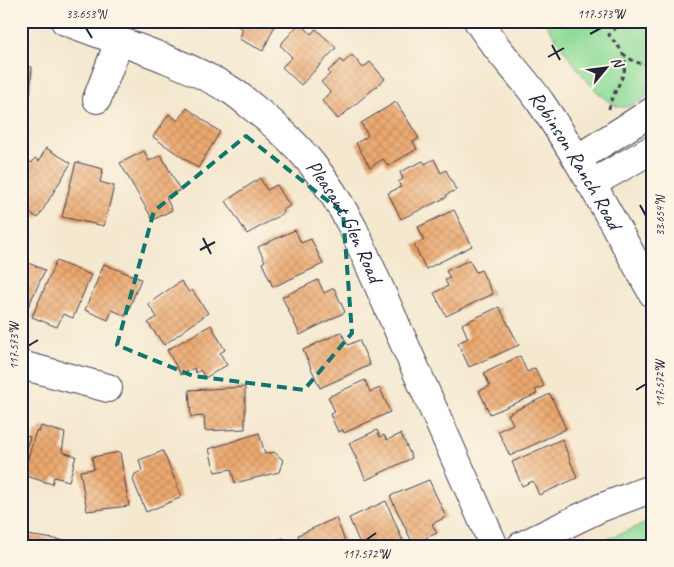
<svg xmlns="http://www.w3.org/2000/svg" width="674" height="567" viewBox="0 0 674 567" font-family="Caveat,sans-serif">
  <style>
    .green { fill: #8fdc99; stroke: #587f6a }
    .building { fill: url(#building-cross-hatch) }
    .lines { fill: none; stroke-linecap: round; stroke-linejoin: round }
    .minor-casing { stroke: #424051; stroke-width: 30 }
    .tertiary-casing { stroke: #424051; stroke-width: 30 }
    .path { stroke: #424051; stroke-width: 3; stroke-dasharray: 4 4; stroke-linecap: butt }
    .minor { stroke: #fff; stroke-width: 28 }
    .tertiary { stroke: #fff; stroke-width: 28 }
    .marked { fill: none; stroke: #0f766e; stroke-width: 4; stroke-dasharray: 10 6; stroke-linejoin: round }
    .ticks { fill: none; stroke: #22223b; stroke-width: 2 }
    .labels { text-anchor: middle; stroke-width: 4.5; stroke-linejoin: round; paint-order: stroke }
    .street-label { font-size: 21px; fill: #22223b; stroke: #fcf5e5 }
    .neatline { fill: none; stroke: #22223b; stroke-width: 2 }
    .ticks-label { font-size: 12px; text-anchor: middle; fill: #22223b }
  </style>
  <defs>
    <pattern id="building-cross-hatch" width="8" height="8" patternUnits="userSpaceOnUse" patternTransform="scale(1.25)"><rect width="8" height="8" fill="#eba86e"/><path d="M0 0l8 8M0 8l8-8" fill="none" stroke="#c99060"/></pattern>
  </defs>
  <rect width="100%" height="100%" fill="#fcf5e5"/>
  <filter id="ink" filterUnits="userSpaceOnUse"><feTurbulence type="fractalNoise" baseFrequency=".02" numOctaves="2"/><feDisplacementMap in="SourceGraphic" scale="10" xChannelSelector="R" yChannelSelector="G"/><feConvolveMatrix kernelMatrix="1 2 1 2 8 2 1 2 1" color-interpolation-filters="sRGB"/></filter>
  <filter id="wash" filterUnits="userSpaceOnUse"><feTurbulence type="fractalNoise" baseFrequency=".0096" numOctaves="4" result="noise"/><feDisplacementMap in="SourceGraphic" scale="20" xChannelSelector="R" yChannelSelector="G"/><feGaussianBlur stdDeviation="1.12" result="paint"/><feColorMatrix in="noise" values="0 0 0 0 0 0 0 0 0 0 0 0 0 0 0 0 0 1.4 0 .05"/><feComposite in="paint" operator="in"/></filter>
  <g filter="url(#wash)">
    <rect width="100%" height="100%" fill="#f4e8cf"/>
    <g class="green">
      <path d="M544,21H653V92C645,97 635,106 625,107C601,111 558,40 544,21Z"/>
      <path d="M653,520V546H591Z"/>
    </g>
    <g id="blocks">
      <g class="building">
        <path d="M227,21H277L263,51L239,39L243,29Z"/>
        <path d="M300,23L311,34L316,29L336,48L301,85L282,67L292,57L280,45Z"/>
        <path d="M352,55L363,68L370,62L385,79L338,119L322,101L330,92L321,82L330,74L328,71L341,60L343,63Z"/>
        <path d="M21,67H32L30,93H21Z"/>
        <path d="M396,102L419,138L413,142L417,149L388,166L383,159L370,167L356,143L368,136L361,123Z"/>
        <path d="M24,108L27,132L21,133V109Z"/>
        <path d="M187,108L220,132L198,168L153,137L169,114L178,121Z"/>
        <path d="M46,148L71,163L38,218L21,208V193L24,188L21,187V165L25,159L32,163L35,158L39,161Z"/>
        <path d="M144,151L149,161L161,155L180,190L166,197L172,210L153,220L120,163Z"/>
        <path d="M434,159L441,173L446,170L456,190L446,195L447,197L401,219L388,193L401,187L398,182L403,179L400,172L423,161L425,164Z"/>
        <path d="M76,162L103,169L100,182L114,186L104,226L62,217Z"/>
        <path d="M260,178L267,190L277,185L290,206L283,210L284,213L247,234L226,201Z"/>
        <path d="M454,210L472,246L426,269L414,245L424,240L418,227Z"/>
        <path d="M295,230L301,243L311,239L323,264L273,287L262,263L265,261L258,247Z"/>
        <path d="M21,260L45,270L23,318L21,317Z"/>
        <path d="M469,260L476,272L481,270L493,294L446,316L434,293L448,286L445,280L450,278L446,271Z"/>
        <path d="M56,261L91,275L73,318L63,314L57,327L32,317Z"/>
        <path d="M104,264L141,279L126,316L112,310L108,320L85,310Z"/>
        <path d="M318,280L324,293L334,288L345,312L300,335L282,297Z"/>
        <path d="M181,281L189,292L192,290L208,313L164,345L148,323L157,317L148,304Z"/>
        <path d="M499,307L519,345L469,367L458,343L468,338L462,324Z"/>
        <path d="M211,325L225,350L220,353L227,365L205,378L200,370L196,373L194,368L181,375L167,350Z"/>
        <path d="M341,332L348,345L359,340L370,365L320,388L303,350Z"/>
        <path d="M520,356L527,372L535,368L544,386L535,390L537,394L490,414L479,391L490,386L484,373Z"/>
        <path d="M365,380L370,392L380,388L390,412L344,433L343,430L338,432L330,414L335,412L328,397Z"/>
        <path d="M245,387V429L205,431L204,416L191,417L189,390Z"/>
        <path d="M550,394L566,429L510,456L498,431L513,424L508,414Z"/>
        <path d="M41,426L65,433L62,452L76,456L69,481L54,477L52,484L23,475L36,431L39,432Z"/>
        <path d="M377,430L380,437L384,435L387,440L401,434L412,458L366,480L349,443Z"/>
        <path d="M259,433L265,454L274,452L283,460L279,472L235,483L231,469L215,472L209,449Z"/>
        <path d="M21,434L30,437L21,461Z"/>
        <path d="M562,439L577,478L539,495L533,481L522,486L512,462Z"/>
        <path d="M163,451L182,497L146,512L133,480L135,474L142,471L139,460Z"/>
        <path d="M120,452L129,506L87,511L80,471L94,469L92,457Z"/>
        <path d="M429,480L446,517L432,524L437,533L413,544L390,496Z"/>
        <path d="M386,501L405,546H361L349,518Z"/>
        <path d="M336,518L347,546H302L298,535Z"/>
        <path d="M26,535L68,541L67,546H24Z"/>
        <path d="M284,538L286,546H257V545Z"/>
      </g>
    </g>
  </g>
  <g filter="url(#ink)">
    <use href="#blocks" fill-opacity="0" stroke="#424051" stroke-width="1"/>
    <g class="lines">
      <defs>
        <g id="minor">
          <path id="s1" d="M65,21C119,42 177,59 227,88C237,93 246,102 255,109C300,144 326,177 353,228L494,546"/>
          <path d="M97,99L119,42"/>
          <path d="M21,365L108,388"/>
          <path d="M521,546L600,508L653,488"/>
        </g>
        <g id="tertiary">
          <path id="s2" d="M478,21C496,51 522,75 541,103C583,164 617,230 653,294"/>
          <path d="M577,159L653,111"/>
          <path d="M591,184L653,149"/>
        </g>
      </defs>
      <use href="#minor" class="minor-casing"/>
      <use href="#tertiary" class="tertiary-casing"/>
      <g class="path">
        <path d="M623,54L635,62L648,65L653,58"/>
        <path d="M609,109C612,89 631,75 623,54C621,48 613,41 609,35L622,21"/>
      </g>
      <use href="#minor" class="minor"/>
      <use href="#tertiary" class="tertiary"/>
    </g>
  </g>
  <path class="marked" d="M246,136L343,213L352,333L304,390L193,376L117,345L154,211Z"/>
  <path class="ticks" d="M86,28L92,38M590,34L601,28M552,45L560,60M548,57L564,48M640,205L646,216M203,238L211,254M200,250L215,242M28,346L38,340M636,390L646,384M366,540L376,533"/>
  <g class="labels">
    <g class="street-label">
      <text dy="7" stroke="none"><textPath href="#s2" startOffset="170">Robinson Ranch Road</textPath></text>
      <text dy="7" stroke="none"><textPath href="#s1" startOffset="356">Pleasant Glen Road</textPath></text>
    </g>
  </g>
  <rect width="674" height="567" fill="none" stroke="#fcf5e5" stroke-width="55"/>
  <g transform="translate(606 68) rotate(61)" stroke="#fcf5e5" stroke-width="4" paint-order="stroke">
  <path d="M0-4L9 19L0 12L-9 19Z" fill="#22223b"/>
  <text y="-8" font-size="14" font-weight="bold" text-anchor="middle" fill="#22223b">N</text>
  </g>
  <rect x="28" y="28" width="618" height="512" class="neatline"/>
  <g class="ticks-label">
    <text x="86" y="18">33.653°N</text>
    <text x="601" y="18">117.573°W</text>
    <text transform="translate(660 216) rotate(-90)" y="4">33.654°N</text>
    <text transform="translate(14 346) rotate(-90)" y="4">117.573°W</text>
    <text transform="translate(660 384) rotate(-90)" y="4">117.572°W</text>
    <text x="366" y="558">117.572°W</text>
  </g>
</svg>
